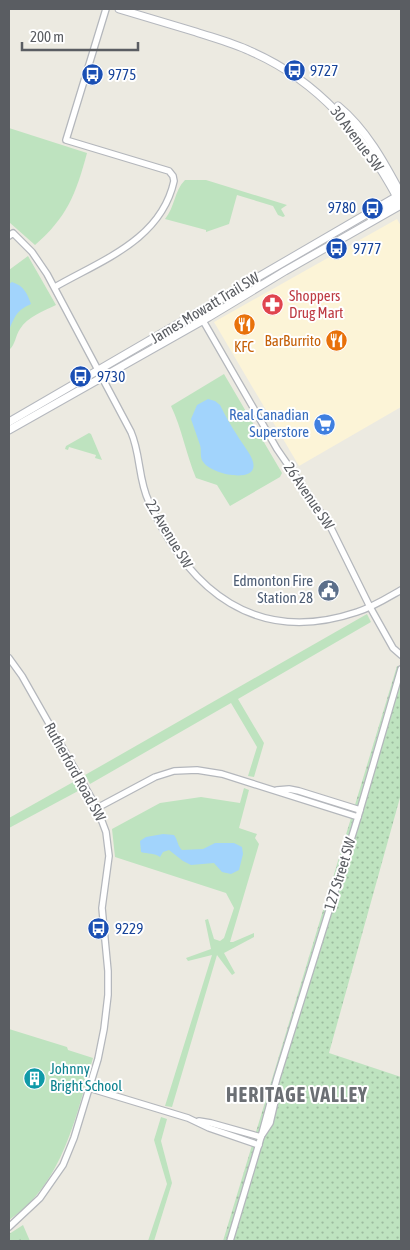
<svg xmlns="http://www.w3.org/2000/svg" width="410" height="1250" viewBox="0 0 410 1250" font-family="'Asap Condensed',sans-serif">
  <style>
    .commercial { fill: #fcf4d7 }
    .grass { fill: url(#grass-dots) }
    .forest { fill: url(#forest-firs) }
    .green { fill: #bee3bf }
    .water { fill: #a2d4fc }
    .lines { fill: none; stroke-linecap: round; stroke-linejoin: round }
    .tertiary-casing { stroke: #b4b7bc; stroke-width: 8 }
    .secondary-casing { stroke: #b5b8be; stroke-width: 9 }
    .tertiary { stroke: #fff; stroke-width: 5.5 }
    .secondary { stroke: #fff; stroke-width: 7 }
    .labels { text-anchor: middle; stroke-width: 4; stroke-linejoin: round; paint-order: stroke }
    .transit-label { font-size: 15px; fill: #164399; stroke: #fff; text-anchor: start }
    .street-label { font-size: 15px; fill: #5a5d62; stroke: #fff }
    .health-label { font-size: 15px; fill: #be3a42; stroke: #fff; text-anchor: start }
    .food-label { font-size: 15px; fill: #c56008; stroke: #fff; text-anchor: end }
    .shop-label { font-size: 15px; fill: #366cbe; stroke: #fff; text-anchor: end }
    .service-label { font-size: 15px; fill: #4e5e75; stroke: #fff; text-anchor: end }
    .culture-label { font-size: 15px; fill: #0d838f; stroke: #fff; text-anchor: start }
    .district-label { font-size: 20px; font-weight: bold; letter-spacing: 1px; fill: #6b6f74; stroke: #fff }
  </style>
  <defs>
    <pattern id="grass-dots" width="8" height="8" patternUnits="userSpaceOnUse" patternTransform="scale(1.25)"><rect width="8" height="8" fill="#bee3bf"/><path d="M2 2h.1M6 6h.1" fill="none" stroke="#9dbb9f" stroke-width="1.8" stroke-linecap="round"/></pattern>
    <pattern id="forest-firs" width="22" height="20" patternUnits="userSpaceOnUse" patternTransform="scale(1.25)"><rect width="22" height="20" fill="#bee3bf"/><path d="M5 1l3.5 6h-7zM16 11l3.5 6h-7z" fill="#9dbb9f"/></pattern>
  </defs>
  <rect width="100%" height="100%" fill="#eceae1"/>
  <path class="commercial" d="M397,219L401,226V407L299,466L214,322Z"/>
  <path class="grass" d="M397,666L401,667V794L329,1053L401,1077V1241H223Z"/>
  <path class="forest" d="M23,1225L30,1241H9V1234Z"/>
  <g class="green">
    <path d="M9,128L87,153C76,194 67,217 35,245L9,222Z"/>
    <path d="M185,180H206L287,205L281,209L285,216L283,217L278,215L273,206L237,195L229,224L206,232V230L165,219C175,207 174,191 185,180Z"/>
    <path d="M28,256L56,305C44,311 27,317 20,329C15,336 16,344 9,350V270Z"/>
    <path d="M224,374L282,473L280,477L230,506L217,485L196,478C186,454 182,429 171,406Z"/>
    <path d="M89,433L91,434L102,460L95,458L96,455L69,447L68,450L65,449L66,446Z"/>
    <path d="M367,614L371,622L238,699L264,743L254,777L248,776L257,747L231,703L90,784L85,775Z"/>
    <path d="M75,781L80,790L9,828V818Z"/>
    <path d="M244,788L249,790L239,828L257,834L255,838L259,844L230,942H233L254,933V937L224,953L235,973L232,975L217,955L172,1107L165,1106L212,955L188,961L186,958L211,949L205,920L208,919L214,939L220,941L224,938L234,908L226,893L115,857L112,829L160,803L201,797L240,803Z"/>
    <path d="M9,1029L67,1047L68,1050L93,1058C76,1116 63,1184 9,1220Z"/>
    <path d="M161,1117L167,1119L161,1141L172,1183L154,1241H148L167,1184L154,1140Z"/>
  </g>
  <g class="water">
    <path d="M12,282C24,286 27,293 31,304C17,310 15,316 9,330V284Z"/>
    <path d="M208,399L215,401L220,405C225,415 231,426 237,435C242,444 250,452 253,462C259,484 213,475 204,463C199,458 202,451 200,445C197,436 194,428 191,419L197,405Z"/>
    <path d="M163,834L174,835C178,840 177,845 182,850L203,849L215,843H234L242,847L243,854L239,870L231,874L222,872L214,863L191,865L183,861L169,850L163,852L160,857C155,853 148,854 141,852L140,841L146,837Z"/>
  </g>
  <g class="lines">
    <defs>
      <g id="tertiary">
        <path d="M9,236L13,233L32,252L47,274L131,432C141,455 138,480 149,502C189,591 256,646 357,612C373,607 387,598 401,590"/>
        <path d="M55,287C102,260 161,240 174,181L173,176L169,171L66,140L106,9"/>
        <path d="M198,312L277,449L330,526L370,607L393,648L401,655"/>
        <path d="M9,658L22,676L97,808L106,832L109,856L102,908L108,971V995L104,1029L98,1059L74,1138L63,1165L40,1198L9,1227"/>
        <path d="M277,790L289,789L299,791L360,810"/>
        <path d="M97,808L155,777L174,771L197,770L222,774L358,817"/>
        <path d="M89,1088L188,1118L209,1128L259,1145"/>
        <path d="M199,1121L211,1123L261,1137"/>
        <path d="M262,1135L270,1123L276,1097"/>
        <path d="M230,1241L261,1137L277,1078L358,817L401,669"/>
      </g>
      <g id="secondary">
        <path d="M119,9C145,17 170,24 196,32C214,38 233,43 250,51C319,81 363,134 398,199"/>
        <path d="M338,106C366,129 384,162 401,194"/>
        <path d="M371,218L398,201"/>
        <path d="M9,422L401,194"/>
        <path d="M9,430L209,317L285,271L401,205"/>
      </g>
    </defs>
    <use href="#tertiary" class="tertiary-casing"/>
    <use href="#secondary" class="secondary-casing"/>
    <use href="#tertiary" class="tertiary"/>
    <use href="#secondary" class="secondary"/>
  </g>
  <defs>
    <symbol id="bus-disc" viewBox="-11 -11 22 22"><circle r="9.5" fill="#1a4fb4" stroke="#fff"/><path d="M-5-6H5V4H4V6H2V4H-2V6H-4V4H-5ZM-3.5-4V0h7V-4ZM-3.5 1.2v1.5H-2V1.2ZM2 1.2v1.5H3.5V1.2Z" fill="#fff"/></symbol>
    <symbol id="pharmacy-disc" viewBox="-11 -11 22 22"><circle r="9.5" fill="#e0444e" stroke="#fff"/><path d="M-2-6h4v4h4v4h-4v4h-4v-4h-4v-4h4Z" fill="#fff"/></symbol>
    <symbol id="restaurant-disc" viewBox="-11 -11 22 22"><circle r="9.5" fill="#e8710a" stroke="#fff"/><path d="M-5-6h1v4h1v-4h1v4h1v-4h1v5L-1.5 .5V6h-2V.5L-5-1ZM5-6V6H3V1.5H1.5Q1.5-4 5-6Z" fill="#fff"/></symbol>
    <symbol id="supermarket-disc" viewBox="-11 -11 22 22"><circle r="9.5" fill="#3f7fe0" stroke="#fff"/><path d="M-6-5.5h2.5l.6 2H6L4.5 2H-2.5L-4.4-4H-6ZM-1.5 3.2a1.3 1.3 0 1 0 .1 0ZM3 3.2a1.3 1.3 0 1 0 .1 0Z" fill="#fff"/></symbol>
    <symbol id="civic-disc" viewBox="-11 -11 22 22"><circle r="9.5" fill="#5c6f8a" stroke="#fff"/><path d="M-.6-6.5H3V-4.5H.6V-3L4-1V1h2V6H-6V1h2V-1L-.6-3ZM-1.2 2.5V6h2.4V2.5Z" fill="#fff"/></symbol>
    <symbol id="building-disc" viewBox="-11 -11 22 22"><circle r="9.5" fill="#0f9aa8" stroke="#fff"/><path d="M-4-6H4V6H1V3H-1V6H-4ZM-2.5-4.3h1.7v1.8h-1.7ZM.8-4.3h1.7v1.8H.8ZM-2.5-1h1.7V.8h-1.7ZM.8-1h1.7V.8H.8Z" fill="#fff"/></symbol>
  </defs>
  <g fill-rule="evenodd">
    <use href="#bus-disc" x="282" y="58" width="25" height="25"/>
    <use href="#bus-disc" x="80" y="62" width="25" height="25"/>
    <use href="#bus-disc" x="360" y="196" width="25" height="25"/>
    <use href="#bus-disc" x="324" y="236" width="25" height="25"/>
    <use href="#pharmacy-disc" x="260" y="292" width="25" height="25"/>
    <use href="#restaurant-disc" x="232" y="312" width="25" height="25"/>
    <use href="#restaurant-disc" x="324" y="328" width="25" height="25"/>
    <use href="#bus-disc" x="68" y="364" width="25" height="25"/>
    <use href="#supermarket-disc" x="312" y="412" width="25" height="25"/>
    <use href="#civic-disc" x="316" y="578" width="25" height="25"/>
    <use href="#bus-disc" x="86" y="916" width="25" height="25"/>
    <use href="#building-disc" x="22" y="1066" width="25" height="25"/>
  </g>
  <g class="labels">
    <g class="transit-label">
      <text x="310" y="76">9727</text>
      <text x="108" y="80">9775</text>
      <text x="356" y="213" text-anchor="end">9780</text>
      <text x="353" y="254">9777</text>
      <text x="97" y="382">9730</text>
      <text x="115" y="934">9229</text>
    </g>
    <g class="street-label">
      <text transform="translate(357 139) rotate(53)" y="5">30 Avenue SW</text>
      <text transform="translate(205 308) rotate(-31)" y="5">James Mowatt Trail SW</text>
      <text transform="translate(309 496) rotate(56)" y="5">26 Avenue SW</text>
      <text transform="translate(169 534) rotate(59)" y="5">22 Avenue SW</text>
      <text transform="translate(75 772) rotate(61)" y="5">Rutherford Road SW</text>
      <text transform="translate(340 874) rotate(-73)" y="5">127 Street SW</text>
    </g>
    <g class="health-label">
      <text x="289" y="301">Shoppers<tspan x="289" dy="17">Drug Mart</tspan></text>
    </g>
    <g class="food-label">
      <text x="321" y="346">BarBurrito</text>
      <text x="244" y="352" text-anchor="middle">KFC</text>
    </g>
    <g class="shop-label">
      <text x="309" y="420">Real Canadian<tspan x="309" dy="17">Superstore</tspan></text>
    </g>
    <g class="service-label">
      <text x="313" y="586">Edmonton Fire<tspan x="313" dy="17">Station 28</tspan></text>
    </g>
    <g class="culture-label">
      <text x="50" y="1074">Johnny<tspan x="50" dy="17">Bright School</tspan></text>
    </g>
    <g class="district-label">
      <text x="297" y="1102">HERITAGE VALLEY</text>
    </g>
  </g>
  <rect width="410" height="1250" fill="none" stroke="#5a5d62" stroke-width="20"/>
  <path d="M22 42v8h116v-8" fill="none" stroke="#5a5d62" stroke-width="2.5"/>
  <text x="30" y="42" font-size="15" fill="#5a5d62" stroke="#ffffff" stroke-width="4" paint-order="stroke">200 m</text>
</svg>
